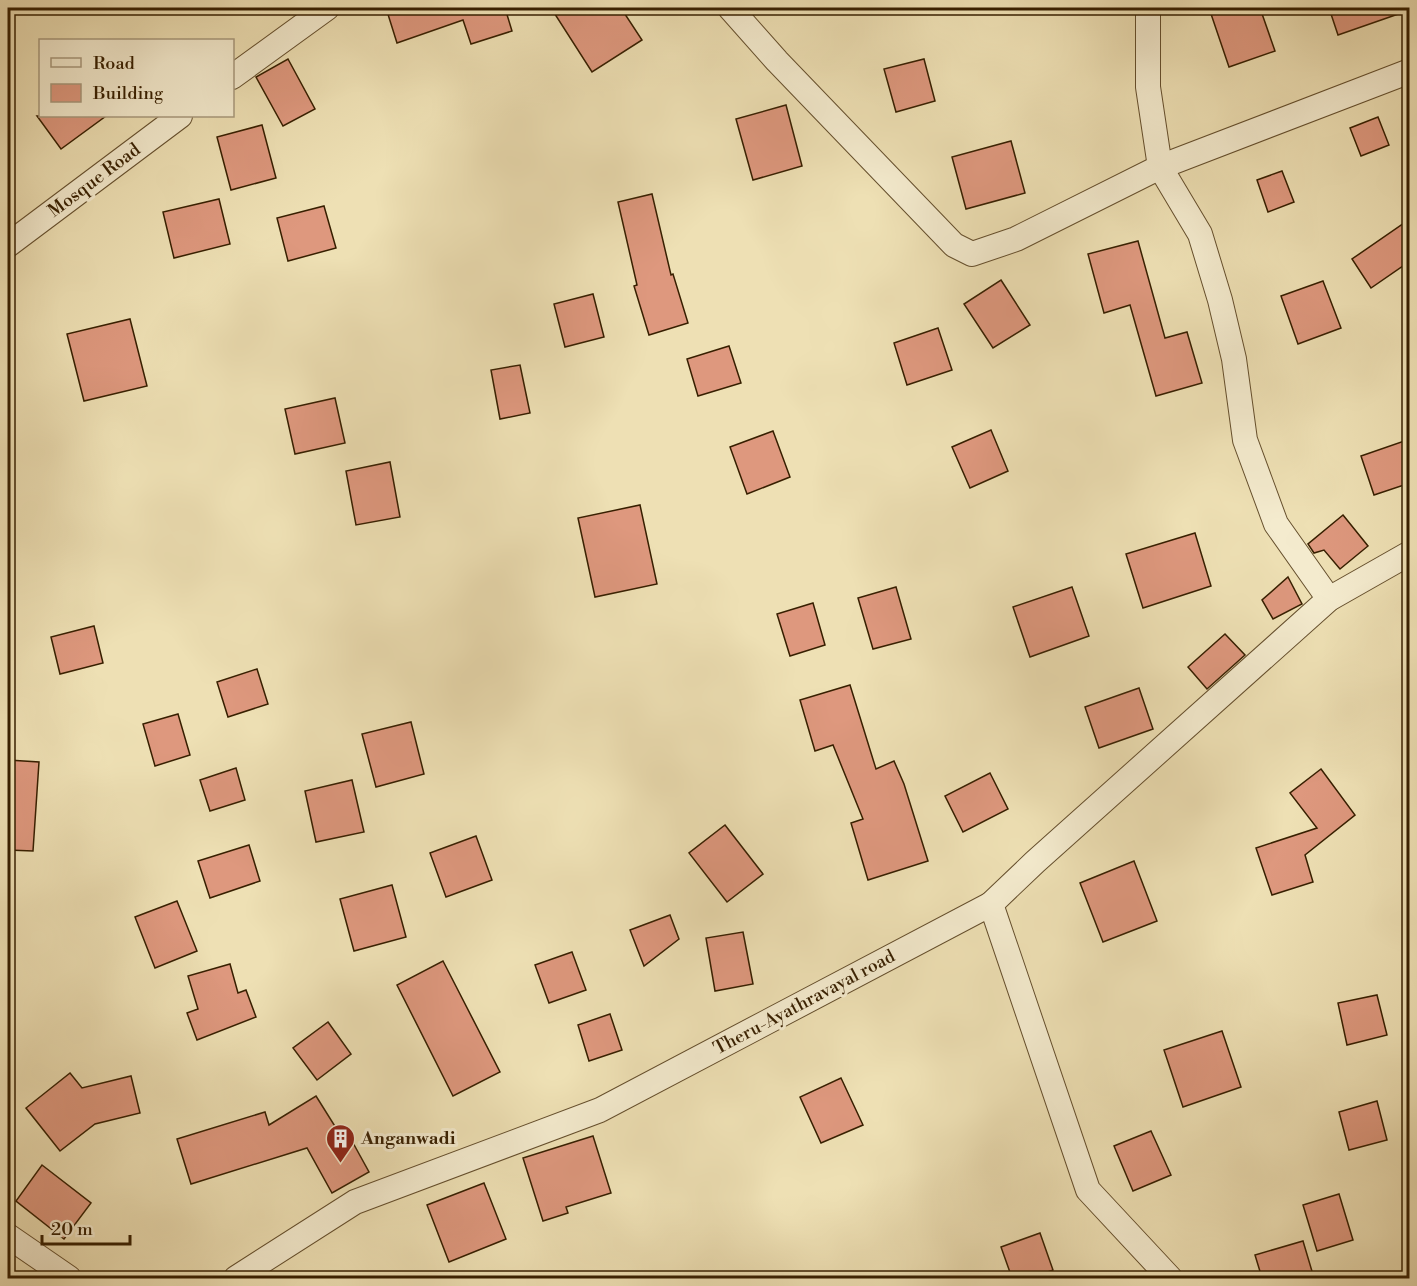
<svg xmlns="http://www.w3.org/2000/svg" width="1417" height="1286" viewBox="0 0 1417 1286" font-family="'Libre Bodoni',serif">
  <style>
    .building { fill: #de987e; stroke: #371f00; stroke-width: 1.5 }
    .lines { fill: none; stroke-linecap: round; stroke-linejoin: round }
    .street-casing { stroke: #654f2d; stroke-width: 26 }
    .street { stroke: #f4ebce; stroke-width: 24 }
    .labels { text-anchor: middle; stroke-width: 6; stroke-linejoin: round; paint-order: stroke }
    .street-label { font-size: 18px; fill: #371f00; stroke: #f4ebce }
    .poi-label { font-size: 18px; font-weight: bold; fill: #371f00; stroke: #f4ebce; text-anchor: start }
  </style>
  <rect width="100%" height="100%" fill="#eee0b4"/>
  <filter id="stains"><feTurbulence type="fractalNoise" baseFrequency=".00333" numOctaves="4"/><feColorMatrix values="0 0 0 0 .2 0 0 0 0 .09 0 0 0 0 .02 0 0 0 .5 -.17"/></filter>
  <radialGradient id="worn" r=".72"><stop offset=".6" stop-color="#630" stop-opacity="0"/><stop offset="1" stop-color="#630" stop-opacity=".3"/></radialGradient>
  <g class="building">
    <path d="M386,8H505L512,31L471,44L463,20L397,43Z"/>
    <path d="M551,8H621L642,40L592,72Z"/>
    <path d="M1209,8H1260L1275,51L1229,67Z"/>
    <path d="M1329,8H1406L1407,11L1338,35Z"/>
    <path d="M288,59L315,109L283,126L256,77Z"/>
    <path d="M924,59L935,101L896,112L884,69Z"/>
    <path d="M786,105L802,166L753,180L736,119Z"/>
    <path d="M37,116H106L61,149Z"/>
    <path d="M1378,117L1389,145L1361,156L1350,128Z"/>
    <path d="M262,125L276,178L231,190L217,137Z"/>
    <path d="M1011,141L1025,193L966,209L952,157Z"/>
    <path d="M1282,171L1294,202L1268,212L1257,180Z"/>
    <path d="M652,194L671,275L673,274L688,323L649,335L634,286L637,285L618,202Z"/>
    <path d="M219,199L230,244L174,258L163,212Z"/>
    <path d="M324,206L336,248L288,261L277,218Z"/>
    <path d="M1410,219V261L1371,288L1352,259Z"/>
    <path d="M1138,241L1165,338L1187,332L1202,383L1156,396L1130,305L1104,313L1088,254Z"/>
    <path d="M1001,280L1030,325L993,348L964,304Z"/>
    <path d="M1323,281L1341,328L1298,344L1281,296Z"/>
    <path d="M593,294L604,337L565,347L554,304Z"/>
    <path d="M130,319L147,386L84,401L67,334Z"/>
    <path d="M938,328L952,370L907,385L894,343Z"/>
    <path d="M729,346L741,383L698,396L687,359Z"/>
    <path d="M520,365L530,413L500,419L491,370Z"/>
    <path d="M335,398L345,443L295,454L285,409Z"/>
    <path d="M991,430L1008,471L970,488L952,447Z"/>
    <path d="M773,431L790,477L747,494L730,447Z"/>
    <path d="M1410,439V483L1374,495L1361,456Z"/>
    <path d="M390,462L400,517L356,525L346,471Z"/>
    <path d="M640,505L657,584L595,597L578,518Z"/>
    <path d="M1343,515L1368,546L1340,569L1324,550L1314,553L1308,544Z"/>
    <path d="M1195,533L1211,586L1143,608L1126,554Z"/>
    <path d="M1288,577L1302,604L1273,619L1262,600Z"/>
    <path d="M896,587L911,639L873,649L858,598Z"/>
    <path d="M1072,587L1089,636L1030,657L1013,607Z"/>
    <path d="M813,603L825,645L790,656L777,614Z"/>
    <path d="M94,626L103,663L60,674L51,637Z"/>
    <path d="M1225,634L1245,655L1207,689L1188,667Z"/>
    <path d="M257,669L268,704L228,717L217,682Z"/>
    <path d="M850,685L876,769L894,761L904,784L928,861L868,880L851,823L863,819L833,745L815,751L800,700Z"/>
    <path d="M1139,688L1153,729L1099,748L1085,707Z"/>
    <path d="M178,714L190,755L155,766L143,724Z"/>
    <path d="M411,722L424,774L376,787L362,734Z"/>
    <path d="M8,760L39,762L33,851L8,850Z"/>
    <path d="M236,768L245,800L210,811L200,780Z"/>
    <path d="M1321,769L1355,815L1305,855L1313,882L1272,895L1256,848L1317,828L1290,793Z"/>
    <path d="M990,773L1008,809L963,832L945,796Z"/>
    <path d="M352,780L364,832L316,842L305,791Z"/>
    <path d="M725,825L763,874L727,902L689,853Z"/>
    <path d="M476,836L492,880L446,897L430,853Z"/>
    <path d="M249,845L260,881L210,898L198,861Z"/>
    <path d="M1134,861L1157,921L1103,942L1080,883Z"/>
    <path d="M392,885L406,937L354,951L340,899Z"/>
    <path d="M177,901L197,951L155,968L135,917Z"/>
    <path d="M670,915L679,939L644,966L630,930Z"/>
    <path d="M743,932L753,984L715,991L706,938Z"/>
    <path d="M572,952L586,990L549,1003L535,965Z"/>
    <path d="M443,961L500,1072L453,1096L397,985Z"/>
    <path d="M230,964L238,993L246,990L256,1017L197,1040L187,1013L198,1009L188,976Z"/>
    <path d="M1377,995L1387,1035L1347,1045L1338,1003Z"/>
    <path d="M610,1014L622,1050L589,1061L578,1025Z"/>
    <path d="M328,1022L351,1054L317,1080L293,1048Z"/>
    <path d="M1222,1031L1241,1087L1183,1107L1164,1050Z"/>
    <path d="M70,1073L82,1088L131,1076L140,1113L95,1124L60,1151L26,1108Z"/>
    <path d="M841,1078L863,1125L821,1143L800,1097Z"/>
    <path d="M316,1096L341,1136L347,1132L369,1172L332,1193L307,1148L191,1184L177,1139L265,1112L269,1125Z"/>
    <path d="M1377,1101L1387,1140L1349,1150L1339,1112Z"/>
    <path d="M1151,1131L1171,1175L1133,1191L1114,1146Z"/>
    <path d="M593,1136L611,1193L566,1207L568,1213L543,1221L523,1158Z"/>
    <path d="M42,1165L91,1203L64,1239L16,1201Z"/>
    <path d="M484,1183L506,1239L449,1262L427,1205Z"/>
    <path d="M1339,1194L1353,1240L1317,1251L1303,1205Z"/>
    <path d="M1040,1233L1053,1270L1031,1278H1012L1001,1247Z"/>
    <path d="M1303,1241L1314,1278H1262L1255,1255Z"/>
  </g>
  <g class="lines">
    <defs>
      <g id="street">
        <path d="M730,8L777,61L954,245L972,254L1016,239L1160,167L1410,71"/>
        <path d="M1148,8V87L1160,167L1200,234L1220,300L1234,359L1245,440L1276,524L1329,599"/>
        <path d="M232,77L327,8"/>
        <path d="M8,245L180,116"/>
        <path d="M991,904L1035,862L1329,599L1410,553"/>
        <path d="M8,1236L69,1278"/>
        <path d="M236,1278L355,1202L600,1110L991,904L1088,1190L1170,1278"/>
      </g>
    </defs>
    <use href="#street" class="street-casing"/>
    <use href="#street" class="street"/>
  </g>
  <defs>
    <symbol id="building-pin" viewBox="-11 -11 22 30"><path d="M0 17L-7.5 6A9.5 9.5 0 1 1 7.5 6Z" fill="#8f2418" stroke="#f4ebce"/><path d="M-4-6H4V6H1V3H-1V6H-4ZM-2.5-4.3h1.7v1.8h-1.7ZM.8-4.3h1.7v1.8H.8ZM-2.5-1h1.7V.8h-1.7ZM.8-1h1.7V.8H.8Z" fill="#fff"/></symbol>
  </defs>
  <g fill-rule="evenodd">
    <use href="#building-pin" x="324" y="1122" width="33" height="45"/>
  </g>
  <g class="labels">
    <g class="street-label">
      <text transform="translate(94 180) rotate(-37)" y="6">Mosque Road</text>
      <text transform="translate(804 1002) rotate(-28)" y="6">Theru-Ayathravayal road</text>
    </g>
    <g class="poi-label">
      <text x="361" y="1144">Anganwadi</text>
    </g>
  </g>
  <rect width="1417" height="1286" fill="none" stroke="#eee0b4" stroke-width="30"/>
  <rect x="9" y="9" width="1399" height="1268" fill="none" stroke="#371f00" stroke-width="3"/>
  <rect x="15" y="15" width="1387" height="1256" fill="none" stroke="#371f00" stroke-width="1.5"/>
  <rect x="39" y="39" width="195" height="78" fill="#f4ebce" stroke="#a8997c" stroke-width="1.5"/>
  <rect x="51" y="58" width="30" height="9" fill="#f4ebce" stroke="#a8997c" stroke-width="1.5"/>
  <text x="93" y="69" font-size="18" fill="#371f00">Road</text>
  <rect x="51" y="84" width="30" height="18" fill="#de987e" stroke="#a8997c" stroke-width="1.5"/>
  <text x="93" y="99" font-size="18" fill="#371f00">Building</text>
  <path d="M42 1235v9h88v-9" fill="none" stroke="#371f00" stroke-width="3"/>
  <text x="51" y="1235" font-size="18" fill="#371f00" stroke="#f4ebce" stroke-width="4.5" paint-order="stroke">20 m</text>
  <rect width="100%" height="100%" filter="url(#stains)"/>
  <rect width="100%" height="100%" fill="url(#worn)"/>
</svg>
